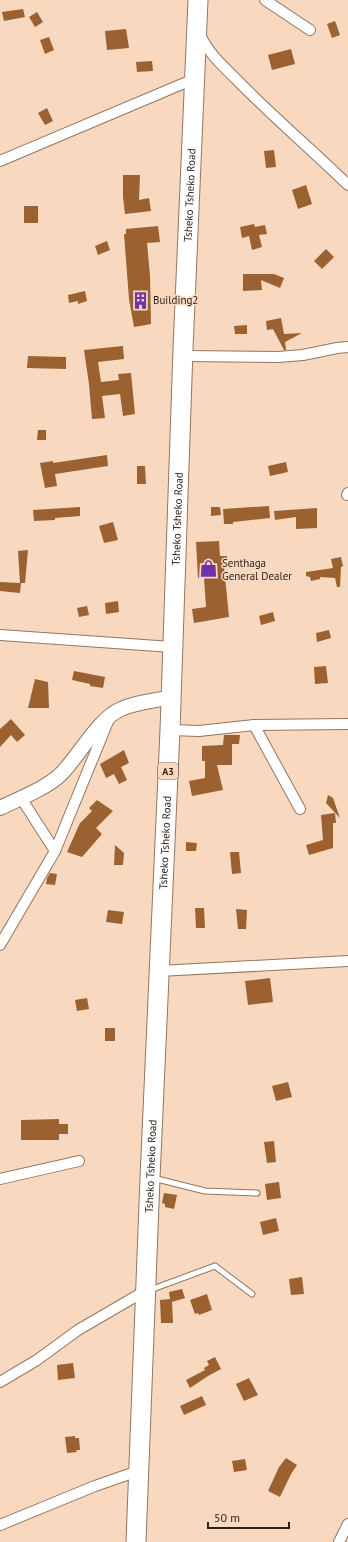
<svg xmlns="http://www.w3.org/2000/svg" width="348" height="1542" viewBox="0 0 348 1542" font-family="'PT Sans',sans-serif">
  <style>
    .building { fill: #9b6130 }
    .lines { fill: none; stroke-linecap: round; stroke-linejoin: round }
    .lane-casing { stroke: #937660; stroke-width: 7 }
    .street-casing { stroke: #937660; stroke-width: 12 }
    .secondary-casing { stroke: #937660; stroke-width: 16 }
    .highway-casing { stroke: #937660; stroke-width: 21 }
    .lane { stroke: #fff; stroke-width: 5 }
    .street { stroke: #fff; stroke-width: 10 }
    .secondary { stroke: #fff; stroke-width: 14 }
    .highway { stroke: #fff; stroke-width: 19 }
    .labels { text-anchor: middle; stroke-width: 3; stroke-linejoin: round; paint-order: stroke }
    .shield { fill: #f9d8c0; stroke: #6c594b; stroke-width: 1 }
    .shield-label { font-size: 10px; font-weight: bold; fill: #2f2319 }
    .street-label { font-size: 11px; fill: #2f2319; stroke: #f9d8c0 }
    .poi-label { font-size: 11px; fill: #2f2319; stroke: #f9d8c0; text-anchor: start }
  </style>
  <rect width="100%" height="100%" fill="#f9d8c0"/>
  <g class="building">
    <path d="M23,9L25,17L4,21L2,12Z"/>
    <path d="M37,12L43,22L35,27L29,17Z"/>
    <path d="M335,21L340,35L332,38L327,24Z"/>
    <path d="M126,29L129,48L107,50L105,31Z"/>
    <path d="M49,37L54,50L45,54L40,40Z"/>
    <path d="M291,49L295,64L272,70L268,55Z"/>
    <path d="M152,61L153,71L137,72L136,62Z"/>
    <path d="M47,108L53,121L45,125L38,113Z"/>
    <path d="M274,150L276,167L266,168L264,151Z"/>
    <path d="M123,175H140L139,200L149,198L151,211L125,214L123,197Z"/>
    <path d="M306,185L312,204L298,209L292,190Z"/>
    <rect x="24" y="206" width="14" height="17"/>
    <path d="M254,224L255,227L265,225L267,234L259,235L262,247L252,250L249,236L242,238L240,227Z"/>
    <path d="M158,226L160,242L147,243L150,276L151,324L134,327L129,299L124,234H126V229Z"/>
    <path d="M107,241L110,250L98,255L95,246Z"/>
    <path d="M326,249L334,257L322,269L314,261Z"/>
    <path d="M243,274H274L284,278L280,288L261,280L262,290L243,291Z"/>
    <path d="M85,291L87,301L78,304V301L69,303L68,295Z"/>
    <path d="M281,318L284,334L302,333L285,342L286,350H284L273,329L267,330L266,321Z"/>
    <path d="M247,325V334H235L234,326Z"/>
    <path d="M123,346L124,359L98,362L101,382L119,380L118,374L131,373L135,414L123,416L120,394L102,396L105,418L92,419L89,384L84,350Z"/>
    <path d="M28,356L66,357V369L27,368Z"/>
    <path d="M38,430H46V440H37Z"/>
    <path d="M107,455L108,466L55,474L57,486L45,488L40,463L53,461V463Z"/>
    <path d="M286,462L288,472L270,476L268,466Z"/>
    <path d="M137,466H145L146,484H137Z"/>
    <path d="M269,506L270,518L233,522V524H224L223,509Z"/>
    <path d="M80,507V516L55,518V520L34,521L33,510Z"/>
    <path d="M211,507H220L221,515L211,516Z"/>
    <path d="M317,508V528L296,529V517L275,520L274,511Z"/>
    <path d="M113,522L118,540L104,543L99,526Z"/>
    <path d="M219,541L220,556H227L228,566H224L229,617L194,623L192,609L206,607L204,578H198L196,542Z"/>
    <path d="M28,550L25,583H21L20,593L0,591V582L20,583L18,551Z"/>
    <path d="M341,557L343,566L341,567L340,587H337L335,578L320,577V579L311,581L310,577L306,576V572L333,568L331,559Z"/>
    <path d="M118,601L119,612L106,614L105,603Z"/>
    <path d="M87,606L89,615L79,617L77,608Z"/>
    <path d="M273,612L275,621L261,625L259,616Z"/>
    <path d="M329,630L331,638L317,642L316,633Z"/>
    <path d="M326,666L328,683L315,684L314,667Z"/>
    <path d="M74,671L105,677L103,688L90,686V684L72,680Z"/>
    <path d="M35,679L48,682L49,708H28Z"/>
    <path d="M11,719L25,735L17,742L11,735L0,747V729Z"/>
    <path d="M224,735H240L239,744H232V765H217L223,790L192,796L189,781L205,778V761H202V746L223,745Z"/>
    <path d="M124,750L129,763L121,767L127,780L119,784L114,774L106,778L100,764Z"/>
    <path d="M328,795L333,798L340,818L326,803Z"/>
    <path d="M97,800L113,811L96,828L102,834L82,857L67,852L80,823L92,811L89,808Z"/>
    <path d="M335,813L336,823H333V848L309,855L306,845L323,840L321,815Z"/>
    <path d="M186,842L197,843L196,851H186Z"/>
    <path d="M115,845L124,853L123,865H114Z"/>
    <path d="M230,852H239L241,873L232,874Z"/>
    <path d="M50,873L57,874L55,885L46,884L47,878Z"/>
    <path d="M195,908H204L205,928H196Z"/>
    <path d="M236,909L247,910L246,929H238Z"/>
    <path d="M108,910L124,912L122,924L106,922Z"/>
    <path d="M270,978L273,1002L248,1005L245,981Z"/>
    <path d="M87,998L89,1009L77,1011L75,1000Z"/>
    <rect x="105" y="1028" width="10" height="13"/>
    <path d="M288,1082L292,1097L276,1101L272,1086Z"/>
    <path d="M59,1119V1124H68V1134H59V1140H21V1120Z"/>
    <path d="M274,1141L276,1162L267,1163L264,1142Z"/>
    <path d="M279,1182L281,1198L267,1200L265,1184Z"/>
    <path d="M164,1193L177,1195L174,1209L165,1207V1204L162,1203Z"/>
    <path d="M276,1218L279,1231L263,1235L260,1222Z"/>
    <path d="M302,1277L304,1294L291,1295L289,1279Z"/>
    <path d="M182,1289L185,1298L172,1302L173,1323H161L160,1300L170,1299L169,1292Z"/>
    <path d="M207,1294L212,1310L199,1315L198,1313L195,1314L190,1300Z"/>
    <path d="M215,1357L221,1369L208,1376L190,1388L186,1380L205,1370L204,1368L209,1365L207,1361Z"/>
    <path d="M73,1363L75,1378L58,1380L57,1365Z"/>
    <path d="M249,1378L258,1395L244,1401L236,1384Z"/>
    <path d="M202,1396L206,1405L184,1415L180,1406Z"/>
    <path d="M75,1436V1438H79L80,1450H76L77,1452L67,1453L65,1437Z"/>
    <path d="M286,1458L297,1465L291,1474L280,1497L268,1491L279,1467Z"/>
    <path d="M245,1459L247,1470L234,1472L232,1461Z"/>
  </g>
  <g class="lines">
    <defs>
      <g id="lane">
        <path d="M153,1178L205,1191L257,1193"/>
        <path d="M150,1290L215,1266L252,1294"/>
      </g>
      <g id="street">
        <path d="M265,0L310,30"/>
        <path d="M200,34C207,52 223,66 236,79C272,116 311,149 348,185"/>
        <path d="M0,161L194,79"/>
        <path d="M183,356L278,357L303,355L337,348L348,347"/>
        <path d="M347,495L348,493"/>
        <path d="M0,635L172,647"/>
        <path d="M254,725L300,809"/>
        <path d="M170,730L199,731L254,725L348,724"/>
        <path d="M21,798L55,851"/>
        <path d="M0,945L55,851L109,719"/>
        <path d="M159,971L348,961"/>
        <path d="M0,1179L79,1161"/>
        <path d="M0,1382L37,1360L78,1330L145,1291"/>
        <path d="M0,1525L95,1486L138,1471"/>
        <path d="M339,1542L348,1524"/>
      </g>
      <path id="secondary" d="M0,808C18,799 47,788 61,774C79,756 98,719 121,709C136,702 155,701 171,697"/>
      <g id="highway">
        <path id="s1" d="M136,1542L150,1178L170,730L183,349L198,0"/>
      </g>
    </defs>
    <use href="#lane" class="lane-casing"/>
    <use href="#street" class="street-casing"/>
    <use href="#secondary" class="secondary-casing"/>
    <use href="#highway" class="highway-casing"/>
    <use href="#lane" class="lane"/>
    <use href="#street" class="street"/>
    <use href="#secondary" class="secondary"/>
    <use href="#highway" class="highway"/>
  </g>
  <defs>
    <symbol id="building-bare" viewBox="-9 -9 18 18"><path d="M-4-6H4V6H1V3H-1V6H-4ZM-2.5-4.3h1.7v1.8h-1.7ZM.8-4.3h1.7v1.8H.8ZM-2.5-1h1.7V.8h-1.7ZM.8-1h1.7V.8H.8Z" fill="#6f33a9" stroke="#f9d8c0" stroke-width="2.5" paint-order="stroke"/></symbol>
    <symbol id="shop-bare" viewBox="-9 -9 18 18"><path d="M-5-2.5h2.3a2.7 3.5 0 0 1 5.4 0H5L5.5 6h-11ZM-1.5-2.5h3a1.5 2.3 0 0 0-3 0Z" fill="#6f33a9" stroke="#f9d8c0" stroke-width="2.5" paint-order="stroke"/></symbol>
  </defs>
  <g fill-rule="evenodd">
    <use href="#building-bare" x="128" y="288" width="25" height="25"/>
    <use href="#shop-bare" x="196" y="556" width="25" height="25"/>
  </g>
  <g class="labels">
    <rect class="shield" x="158" y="763" width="20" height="16" rx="3"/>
    <g class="shield-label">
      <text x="168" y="775">A3</text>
    </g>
    <g class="street-label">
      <text dy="4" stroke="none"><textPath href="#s1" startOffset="1348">Tsheko Tsheko Road</textPath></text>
      <text dy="4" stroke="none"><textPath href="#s1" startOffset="1024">Tsheko Tsheko Road</textPath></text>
      <text dy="4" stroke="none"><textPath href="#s1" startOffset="700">Tsheko Tsheko Road</textPath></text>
      <text dy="4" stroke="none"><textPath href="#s1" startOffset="376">Tsheko Tsheko Road</textPath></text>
    </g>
    <g class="poi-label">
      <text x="153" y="304">Building2</text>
      <text x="222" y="567">Senthaga<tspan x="222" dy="13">General Dealer</tspan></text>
    </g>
  </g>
  <path d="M208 1522v6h81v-6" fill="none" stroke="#2f2319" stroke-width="2"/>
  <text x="214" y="1522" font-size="12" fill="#2f2319" stroke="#f9d8c0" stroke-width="3" paint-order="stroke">50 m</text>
</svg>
